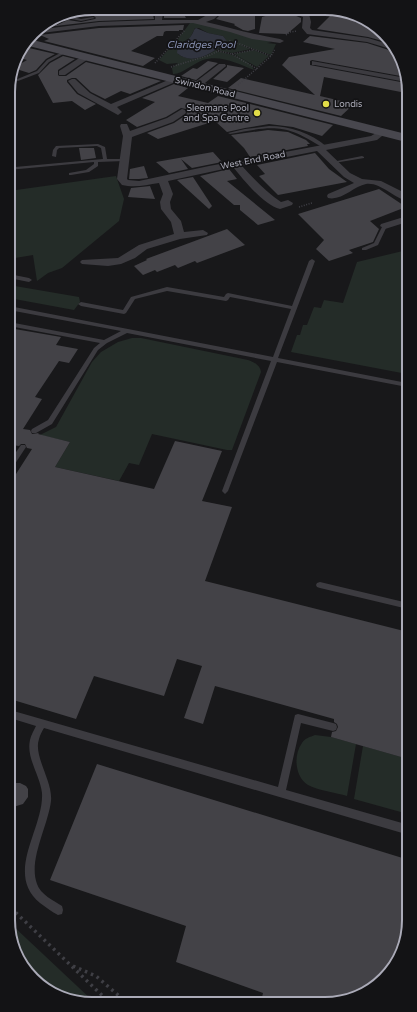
<svg xmlns="http://www.w3.org/2000/svg" width="417" height="1012" viewBox="0 0 417 1012" font-family="'Varela Round',sans-serif">
  <style>
    .green { fill: #242c28; fill-rule: evenodd }
    .water { fill: #31343f }
    .building { fill: #434247 }
    .lines { fill: none; stroke-linecap: round; stroke-linejoin: round }
    .path-far1 { stroke: #3f3f45; stroke-width: 1.5; stroke-dasharray: 1 1.5; stroke-linecap: butt }
    .path { stroke: #3f3f45; stroke-width: 3.5; stroke-dasharray: 2.5 4; stroke-linecap: butt }
    .service { fill: #3c3b40; fill-rule: evenodd }
    .minor { fill: #3c3b40; fill-rule: evenodd }
    .secondary { fill: #48474e; fill-rule: evenodd }
    .poi-dot { fill: #e2dd48; stroke: #131315; stroke-width: 1.5 }
    .labels { text-anchor: middle; stroke-width: 3.5; stroke-linejoin: round; paint-order: stroke }
    .far-street-label { font-size: 9px; fill: #ababb8; stroke: #131315 }
    .far-poi-label { font-size: 9px; fill: #ababb8; stroke: #131315; text-anchor: start }
    .far-water-label { font-size: 10px; font-style: italic; fill: #868fb0; stroke: #131315 }
    .rim { fill: none; stroke: #ababb8; stroke-width: 2 }
  </style>
  <rect width="100%" height="100%" fill="#18181a"/>
  <g class="green">
    <path d="M190,23H198L272,42L267,43L276,44L271,55L239,44L251,49L232,53L219,51L229,42L228,41L216,51C227,53 250,58 254,70C239,64 220,54 203,60C194,63 181,75 173,74L172,68L178,63L167,64L159,60L178,39ZM195,28H199L208,33L223,36L227,41C215,52 194,66 178,54C181,46 182,41 190,38Z"/>
    <path d="M254,50L269,56L257,67L234,54Z"/>
    <path d="M116,176L124,199L119,221L62,268L48,273L37,281L33,255L9,259V191Z"/>
    <path d="M407,250V374L291,352L297,335H300L303,325H307L314,307L321,308L324,300L343,303L357,262Z"/>
    <path d="M9,285L79,297L80,302L74,310L9,298Z"/>
    <path d="M132,338H141L248,360C254,362 260,365 261,372L232,450H227L152,434L139,465L129,463L119,481L55,467L70,442L40,435L56,427L92,362L101,352L118,342Z"/>
    <path d="M315,735L331,737L356,744L347,796C337,793 317,790 308,785C295,777 293,755 302,743C305,738 310,737 315,735Z"/>
    <path d="M363,746L408,759V814L354,799Z"/>
    <path d="M11,924L94,1002H76L33,979L11,941Z"/>
  </g>
  <path class="water" d="M196,28L208,33L223,36L227,41C215,52 192,67 177,53C178,42 188,42 191,36C194,32 193,30 196,28Z"/>
  <g class="building">
    <path d="M92,8H145L149,12L152,11L154,19L99,21L38,28L50,21L55,20L57,25L68,20L81,22L95,19L96,18L94,16L81,17L75,16Z"/>
    <path d="M168,9H181L186,18H164V13L162,10Z"/>
    <path d="M195,9H215L203,15L194,13Z"/>
    <path d="M226,9H255V29L248,31L243,30L234,25L235,24L216,19Z"/>
    <path d="M279,12L284,14L289,13L301,18V22L287,34L259,33L262,17Z"/>
    <path d="M334,12L342,17L353,16L384,33L390,43L368,37L317,29Z"/>
    <path d="M184,25L183,30H179V31H166L164,32L163,36H157L131,51L155,58L143,66L44,41L49,39L40,35L99,28Z"/>
    <path d="M310,36L367,43L395,52L406,71V77L312,60L310,61V65L406,83V93L324,77L320,96L354,104L341,116L228,88L241,78L315,95L282,65L289,57L335,49L303,42Z"/>
    <path d="M29,48L55,54L46,59L36,70L29,73L13,68L27,60L16,57L19,53Z"/>
    <path d="M63,56L75,59L58,70V75L59,76H66L86,62L161,81L130,94L121,91L105,99L91,92L76,78H72L67,80V82L77,94L96,104L85,110L72,101L53,103L38,75L50,63Z"/>
    <path d="M208,61L218,63L196,80L181,76L193,68L197,69Z"/>
    <path d="M227,65L244,68L227,82L213,79L227,67Z"/>
    <path d="M174,84L188,88L178,96L208,103L218,96L333,125L322,136L293,127L269,124L245,128L227,132L215,121L158,139L147,133L174,123L186,115L187,113L186,109L181,108L166,117L137,127L126,120L155,102L142,98Z"/>
    <path d="M268,130L288,132L306,140L310,144H307L308,146L250,157L244,148L231,135Z"/>
    <path d="M79,148H94L96,158L81,160Z"/>
    <path d="M213,152L222,162L192,168L181,159L188,169L169,173L156,162Z"/>
    <path d="M315,153L329,169L347,182L278,195L259,176L265,174L257,165Z"/>
    <path d="M144,166L148,178L139,179H129L130,169Z"/>
    <path d="M229,169L237,179L227,181L275,220L258,225L240,210V205H234L200,176Z"/>
    <path d="M193,177L212,206L209,209L177,180Z"/>
    <path d="M150,186L155,199L128,197L131,188Z"/>
    <path d="M379,189L406,207L370,221L379,229L373,242L349,250L353,253L329,261L316,249L324,240L298,214Z"/>
    <path d="M227,229L245,245L197,263L195,261L178,268L175,265L157,272L155,270L143,275L134,266L147,260L146,259Z"/>
    <path d="M9,328L61,337L56,345L78,349L69,363L59,361L35,397L42,399L23,429L30,430L32,434L39,433L38,434L70,442L55,467L154,489L175,441L222,451L202,501L232,507L205,581L408,632V759L331,737L332,732L336,731L338,727L337,724L334,722V719L215,686L203,724L184,718L202,666L177,659L164,696L94,676L76,719L10,699L9,485L32,449L27,448L25,444H21L19,446L12,445L9,449Z"/>
    <path d="M97,764L409,860V925L391,971L346,1001L261,1002L263,993L176,962L186,926L50,880Z"/>
    <path d="M16,783H20L26,786L28,789V797L23,804L10,808V785Z"/>
  </g>
  <g class="lines">
    <g class="path-far1">
      <path d="M286,35L290,32L297,31"/>
      <path d="M237,43L271,56"/>
      <path d="M218,51L232,54L257,69"/>
      <path d="M232,54L253,50"/>
      <path d="M155,63L185,30"/>
      <path d="M171,67L210,55L218,51L231,40"/>
      <path d="M238,85L271,56L275,49"/>
      <path d="M299,207L312,203"/>
    </g>
    <g class="path">
      <path d="M11,908L109,1002"/>
      <path d="M73,966L96,976L126,1002"/>
    </g>
    <g class="service">
      <path d="M60,14L81,19L93,17L95,18L81,21L58,16Z"/>
      <path d="M64,51L67,52L49,62L39,73L18,81L15,80L37,71L47,60Z"/>
      <path d="M269,126C290,126 311,133 327,147L323,148C285,123 273,126 230,134L228,133L245,129Z"/>
      <path d="M98,144L105,147L107,159H124L126,160L124,161L98,162V166L89,172L71,175H69V173L86,170L94,164V162L8,170V168L11,167L10,157L12,156L14,157L15,167L103,159L101,148L97,146L59,148L57,150L56,157L52,156L53,150L56,146Z"/>
      <path d="M362,156L364,157V158L334,163L332,162Z"/>
      <path d="M383,225L387,226L378,245L366,250H362V248L374,243Z"/>
      <path d="M312,259L315,261L278,358L407,383V387L277,362L228,491L225,494L222,491L271,361L127,333L107,343L98,350L52,424L36,433H32L31,431L32,429L48,420L94,348L100,343L9,326V322L104,340L121,331L9,310V306L273,357L291,309L230,297L228,300L226,301L167,291L135,299L126,313L124,314L81,306L78,304L81,302L123,310L131,297L167,287L224,297L226,294L228,293L292,306L309,261Z"/>
      <path d="M9,274L29,278L32,280L29,282L9,278Z"/>
      <path d="M21,445H25L26,447L11,470H9V462Z"/>
      <path d="M320,582L408,603V609L320,588L317,587L316,585L317,583Z"/>
      <path d="M10,710L278,787L295,715L298,714L333,723L336,724L337,727L336,730L333,731L301,723L286,790L409,825V835L44,728C42,731 40,735 39,739C33,756 53,781 51,801C48,826 28,860 37,884C40,894 54,901 62,906L63,910L62,914L58,915C52,912 46,907 40,903C4,873 44,829 42,793C40,775 26,758 30,740C31,735 34,730 36,726L10,718Z"/>
    </g>
    <g class="minor">
      <path d="M152,8H159L163,13L162,20H198L218,9H225L214,19L206,22C231,28 255,35 280,39L284,41L280,43L252,39L230,32L193,23L99,26L33,34L36,30L99,22L155,20V13Z"/>
      <path d="M287,9H295L309,14L311,22L310,28L312,30L368,38L391,45L394,50L367,42L307,34L302,28L303,17L288,11Z"/>
      <path d="M84,55H87L91,57L65,75H59V71Z"/>
      <path d="M312,61L406,78V82L315,65H312Z"/>
      <path d="M219,64H225L226,66L200,87H194L193,85L194,83Z"/>
      <path d="M173,78H179L180,80L117,107L122,112L118,115L78,93L68,81L72,79H75L90,93L111,104Z"/>
      <path d="M182,109L185,110L186,112L185,114L173,122L132,137L127,179L128,180L139,181L209,166L371,136L383,129L387,132L377,140L326,150L350,173L362,179L381,181L407,194V201C394,198 380,182 366,184C354,186 342,201 328,198L327,196L328,194L354,183L344,177L317,151L242,166C254,179 266,192 281,202L288,200L293,203L292,205L280,209C263,205 244,180 233,167L168,181L173,194L170,202L171,209L181,221L184,232L203,230L208,233L207,235L180,239L147,249L135,258L121,264L108,266L82,264L80,262L82,260L118,258L139,245L174,234L171,222L161,209L160,202L163,194L159,183C146,185 135,188 122,185L117,179L123,136L120,126L121,124H127L130,131L167,118Z"/>
      <path d="M407,216V222L385,229L380,226L381,224Z"/>
    </g>
    <path class="secondary" d="M29,39L406,134V142L25,45Z"/>
  </g>
  <g class="poi-dot">
    <circle cx="326" cy="104" r="4"/>
    <circle cx="257" cy="113" r="4"/>
  </g>
  <g class="labels">
    <g class="far-street-label">
      <text transform="translate(205 87) rotate(14)" y="3">Swindon Road</text>
      <text transform="translate(253 160) rotate(-11)" y="3">West End Road</text>
    </g>
    <g class="far-poi-label">
      <text x="334" y="107">Londis</text>
      <text x="249" y="111" text-anchor="end">Sleemans Pool<tspan x="249" dy="10">and Spa Centre</tspan></text>
    </g>
    <g class="far-water-label">
      <text x="201" y="48">Claridges Pool</text>
    </g>
  </g>
  <path d="M0 0H417V1012H0ZM92 15H325A77 77 0 0 1 402 92V920A77 77 0 0 1 325 997H92A77 77 0 0 1 15 920V92A77 77 0 0 1 92 15Z" fill="#131315" fill-rule="evenodd"/>
  <path class="rim" d="M92 15H325A77 77 0 0 1 402 92V920A77 77 0 0 1 325 997H92A77 77 0 0 1 15 920V92A77 77 0 0 1 92 15Z"/>
</svg>
